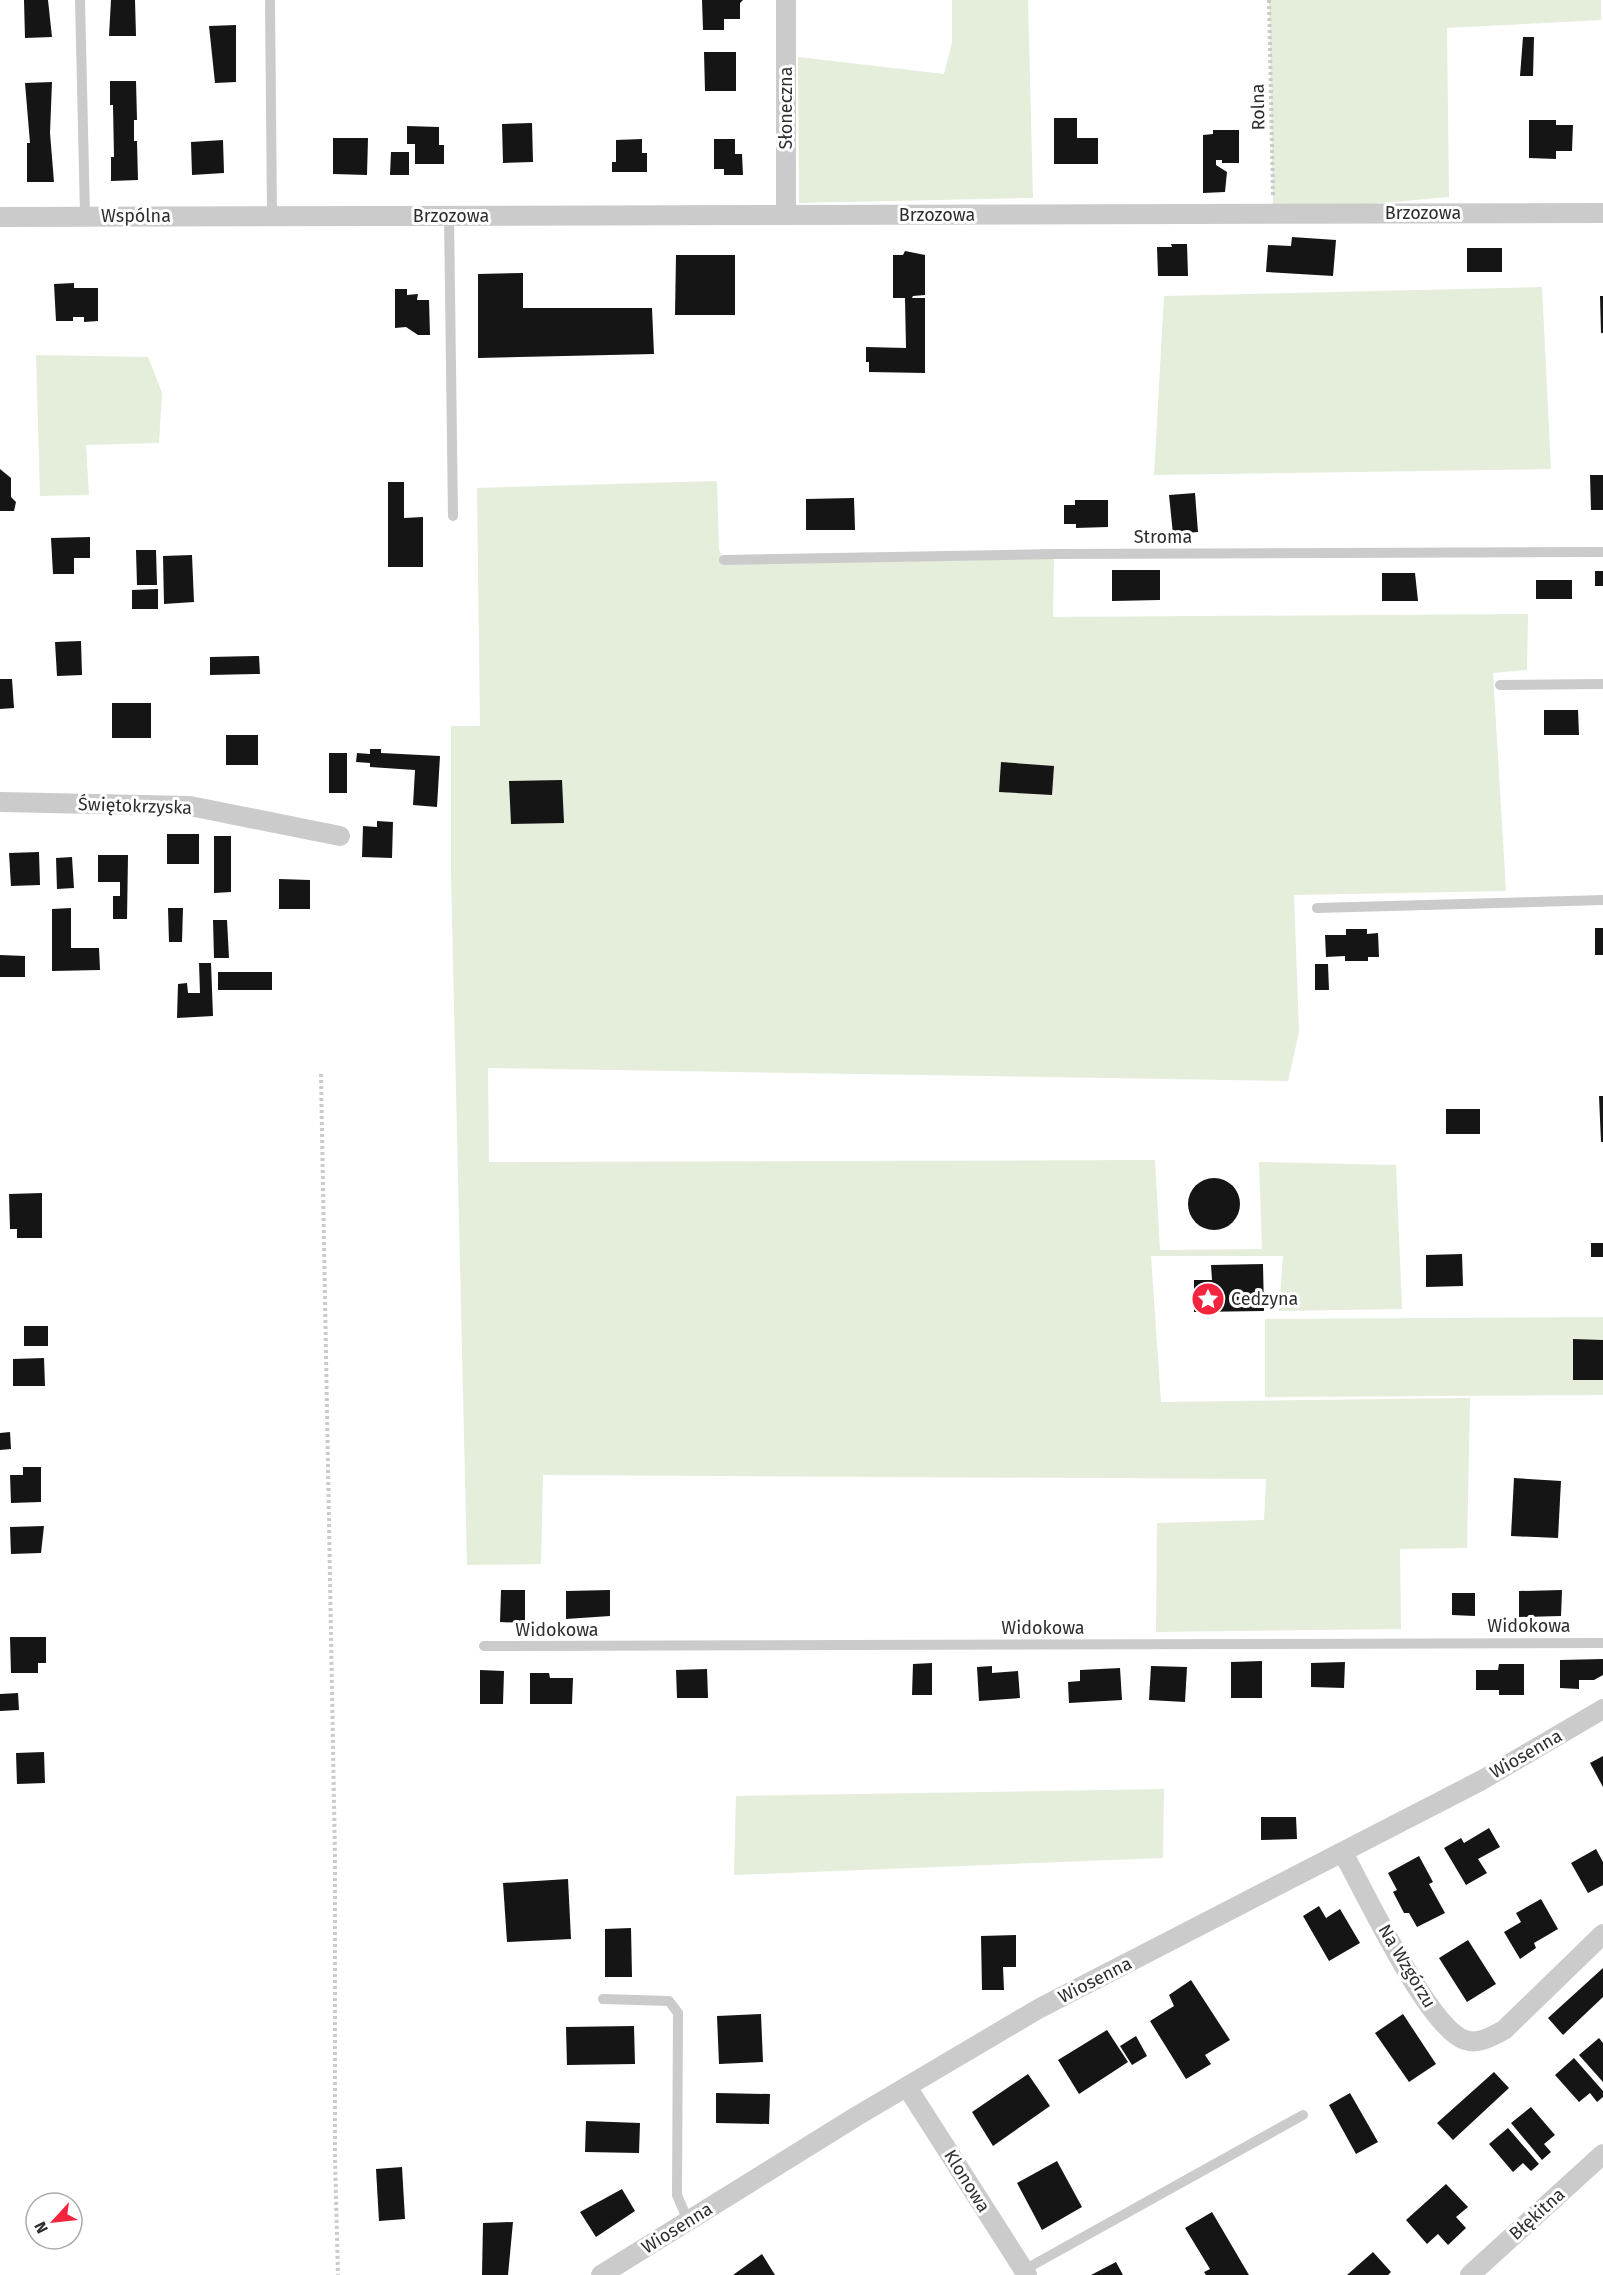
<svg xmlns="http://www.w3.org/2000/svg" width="1603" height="2275" viewBox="0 0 1603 2275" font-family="'Fira Sans',sans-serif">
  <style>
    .green { fill: #e5eddb }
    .building { fill: #151515 }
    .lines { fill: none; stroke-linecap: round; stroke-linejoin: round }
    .path { stroke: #cbcbcb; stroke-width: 4; stroke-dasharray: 3 3; stroke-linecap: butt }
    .lane { stroke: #cbcbcb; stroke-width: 10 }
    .street { stroke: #cbcbcb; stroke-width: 20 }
    .labels { text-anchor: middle; stroke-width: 6; stroke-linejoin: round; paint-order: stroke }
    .street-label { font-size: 18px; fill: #2e2e2e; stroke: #fff }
    .poi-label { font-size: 18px; fill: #2e2e2e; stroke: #fff; text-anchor: start }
  </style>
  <rect width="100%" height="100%" fill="#fff"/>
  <g class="green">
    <path d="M952,0H1028L1033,198L799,203L798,57L944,74L952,43Z"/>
    <path d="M1269,0H1601V20L1447,28L1449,197L1273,213Z"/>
    <path d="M1542,287L1551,469L1154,475L1164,296Z"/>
    <path d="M36,355L148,357L162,393L159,443L86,445L89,495L40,496Z"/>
    <path d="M717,481L719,550L724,560L1054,554L1053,617L1528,614L1527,670L1493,673L1506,891L1294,895L1299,1032L1288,1081L488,1068L489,1162L1155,1160L1160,1250L1262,1249L1259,1162L1396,1165L1402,1309L1279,1311L1283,1256H1151L1161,1402L1470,1398L1467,1548L1400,1549L1401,1629L1156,1632L1157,1523L1264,1520L1266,1479L543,1475L541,1564L467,1565L451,876V726H480L477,488Z"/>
    <path d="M1603,1317V1395L1265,1397V1319Z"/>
    <path d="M1164,1789L1163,1858L734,1875L736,1796Z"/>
  </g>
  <g class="building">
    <path d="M24,0H48L52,37L25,38Z"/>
    <path d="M111,0H135L136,36H109Z"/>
    <path d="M702,0H743L740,3V19H724V30H703Z"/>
    <path d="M236,25V82L215,83L209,26Z"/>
    <path d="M1523,37H1534L1533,76H1520Z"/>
    <path d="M704,52H736V91H705Z"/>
    <path d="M110,81H136L137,120H134V141H137L138,180L111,181V157H114L113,105H110Z"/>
    <path d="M52,82L50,133L54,182H27V143H30L25,83Z"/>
    <path d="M1054,118H1077V138H1098V164H1054Z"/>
    <path d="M1529,120H1556V125H1573L1572,151H1556V159L1529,158Z"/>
    <path d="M532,123L533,162L503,163L502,124Z"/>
    <path d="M407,126L439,127V145H444V164H415V144H407Z"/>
    <path d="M1213,130H1239V163H1222V160H1216V165L1227,172L1225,192L1203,193V135L1213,134Z"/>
    <path d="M333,138H368L367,175L333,174Z"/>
    <path d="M642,139V153H647V172H612V162H616V140Z"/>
    <path d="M714,139H735V154H742L743,175H724V169H714Z"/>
    <path d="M223,140L224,173L192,175L191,142Z"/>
    <path d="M391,152H409V175H390Z"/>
    <path d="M1292,237L1336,240L1333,276L1266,272L1268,245L1291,246Z"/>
    <path d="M1171,244H1187L1188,276H1158L1157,247H1172Z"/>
    <rect x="1467" y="248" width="35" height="24"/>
    <path d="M905,251L925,255V295L913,296L912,298H925V373L869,372V362H866V347L906,348L905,298H893V255H903Z"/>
    <path d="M676,255H735V315H675Z"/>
    <path d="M523,273V308H652L654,354L478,358V274Z"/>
    <path d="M74,283V288H98V321L84,322V317H73V321H56L54,284Z"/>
    <path d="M395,289H407V295L418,294L417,300H429L430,335H418L406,327L395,328Z"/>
    <path d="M1600,296H1603V333H1601Z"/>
    <path d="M0,469L11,478V497L16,502L14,511H0Z"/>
    <path d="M1590,475H1603V510H1591Z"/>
    <path d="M388,482H404V518L423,517V567H388Z"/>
    <path d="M1195,493L1198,532L1173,534L1169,495Z"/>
    <path d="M854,498L855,530H806V499Z"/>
    <path d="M1075,500H1108V527L1076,528V524H1064V505H1075Z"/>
    <path d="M90,537V558H74V574H53L51,538Z"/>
    <path d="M136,550H156L157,585H137Z"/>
    <path d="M192,555L194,602L164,604L163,556Z"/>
    <path d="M1112,570H1160V600L1112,601Z"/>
    <rect x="1595" y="571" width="8" height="15"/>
    <path d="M1382,573H1415L1418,601H1382Z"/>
    <rect x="1536" y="580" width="36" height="19"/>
    <path d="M158,589V609H132V590Z"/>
    <path d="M81,641L82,675L57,676L55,642Z"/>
    <path d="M259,656L260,674L210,675V657Z"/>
    <path d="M0,679H12L14,708L0,709Z"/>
    <rect x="112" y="703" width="39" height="35"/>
    <path d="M1544,710H1578L1579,735H1544Z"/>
    <rect x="226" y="735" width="32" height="30"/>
    <path d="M370,749H381V753L440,756L437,807L413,805L415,770L370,767V763L356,762L357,753L370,754Z"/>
    <rect x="329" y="753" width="18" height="40"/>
    <path d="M1001,762L1054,766L1052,795L999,792Z"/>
    <path d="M562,780L564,823L511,824L509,781Z"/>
    <path d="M377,821L393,822L392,858L362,857L363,826L377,827Z"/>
    <rect x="167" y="834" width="32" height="30"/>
    <path d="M214,836H231V892L214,893Z"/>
    <path d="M39,852L40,885L11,886L9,853Z"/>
    <path d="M98,855H128L127,919H113V896H120V882H98Z"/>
    <path d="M72,857L74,888L57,889L56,858Z"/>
    <path d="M279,879L310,880V909H279Z"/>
    <path d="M71,908V948H99L100,970L52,971V909Z"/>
    <path d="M168,908H183L182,942H169Z"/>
    <path d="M213,920H227L229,958H214Z"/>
    <rect x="1595" y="928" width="8" height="27"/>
    <path d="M1346,929H1367V934L1378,933L1379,957H1368V961H1345V956L1326,957L1325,935H1346Z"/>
    <path d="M0,955L25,956V977H0Z"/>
    <path d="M199,963H211L213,1016L177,1018L178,984L187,983L188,993H200Z"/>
    <path d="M1315,964H1328L1329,990H1315Z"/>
    <rect x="218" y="972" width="54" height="18"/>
    <path d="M1599,1096H1603V1142H1601Z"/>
    <rect x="1446" y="1109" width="34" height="25"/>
    <circle cx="1214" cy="1204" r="26"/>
    <path d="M42,1193V1238H17V1229H10L9,1194Z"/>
    <rect x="1591" y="1243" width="12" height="14"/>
    <path d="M1462,1254L1463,1286L1426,1287V1255Z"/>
    <path d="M1263,1264L1264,1311L1194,1312V1280H1212L1211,1265Z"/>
    <rect x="24" y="1326" width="24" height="20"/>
    <path d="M1573,1339L1603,1340V1380H1573Z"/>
    <path d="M44,1358L45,1386H13V1359Z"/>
    <path d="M10,1432L11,1449L0,1450V1433Z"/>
    <path d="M23,1467H41V1502L11,1503L10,1475H23Z"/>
    <path d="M1514,1478L1561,1481L1558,1538L1511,1536Z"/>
    <path d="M44,1526L41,1553L11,1554L10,1527Z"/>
    <path d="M501,1590H525V1623L500,1622Z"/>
    <path d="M610,1590V1616L566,1619V1591Z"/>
    <path d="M1562,1590L1561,1616L1519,1617V1591Z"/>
    <path d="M1452,1593H1475V1616L1452,1615Z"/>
    <path d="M10,1637H46V1663H38V1673H11Z"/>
    <path d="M1603,1659V1675L1594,1680H1579V1689L1560,1688V1660Z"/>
    <path d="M1262,1661V1698H1231V1662Z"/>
    <path d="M1345,1662L1344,1688L1311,1687V1663Z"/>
    <path d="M932,1663V1695H912L913,1664Z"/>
    <path d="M1499,1664H1524V1695H1499V1690H1476V1670H1498Z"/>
    <path d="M992,1666V1673L1018,1671L1020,1698L979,1701L977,1667Z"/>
    <path d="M1151,1666L1187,1667L1185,1702L1149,1700Z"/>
    <path d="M1120,1668L1122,1700L1069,1703L1068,1682L1080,1681V1670Z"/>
    <path d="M707,1669L708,1698H677L676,1670Z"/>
    <path d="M480,1670L504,1671L503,1704H480Z"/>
    <path d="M530,1673H549L550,1678H573L572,1704H530Z"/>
    <path d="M18,1693L19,1710L0,1711V1694Z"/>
    <path d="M44,1752L45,1783L17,1784L16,1753Z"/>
    <path d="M1603,1756V1787L1590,1763Z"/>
    <path d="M1261,1817H1296L1297,1839L1261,1840Z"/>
    <path d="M1489,1828L1500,1847L1478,1859L1487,1873L1466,1885L1444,1848L1461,1838L1464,1843Z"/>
    <path d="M1596,1849L1603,1862V1885L1588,1893L1571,1863Z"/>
    <path d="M1419,1856L1433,1882L1429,1884L1445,1913L1417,1927L1409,1913H1404L1393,1892L1397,1890L1388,1873Z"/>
    <path d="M568,1879L571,1939L507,1942L503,1883Z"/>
    <path d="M1541,1899L1558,1929L1534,1943L1536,1948L1520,1959L1504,1932L1521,1922L1516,1913Z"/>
    <path d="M1319,1906L1326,1918L1340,1909L1360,1943L1329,1961L1303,1916Z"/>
    <path d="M631,1928L632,1977H605V1929Z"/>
    <path d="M1016,1935V1967H1003L1004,1990H982L981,1936Z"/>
    <path d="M1468,1940L1496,1984L1467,2002L1439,1958Z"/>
    <path d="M1603,1968V1997L1563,2035L1548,2018Z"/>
    <path d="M1191,1980L1230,2040L1205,2055L1211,2064L1186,2079L1150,2021L1174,2006L1169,1995Z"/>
    <path d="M761,2014L763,2062L719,2064L717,2016Z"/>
    <path d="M1403,2014L1436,2064L1409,2082L1375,2033Z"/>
    <path d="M634,2026L635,2064L567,2065L566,2027Z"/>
    <path d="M1107,2030L1128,2062L1079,2094L1058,2060Z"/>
    <path d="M1136,2036L1147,2056L1132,2065L1120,2046Z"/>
    <path d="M1599,2038L1603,2043V2082L1579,2055Z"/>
    <path d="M1574,2058L1603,2091V2097L1597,2102L1590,2093L1579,2102L1555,2075Z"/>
    <path d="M1494,2072L1509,2088L1453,2140L1437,2123Z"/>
    <path d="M1028,2074L1050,2106L993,2146L972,2112Z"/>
    <path d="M716,2093L770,2094L769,2124L716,2123Z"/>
    <path d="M1350,2093L1378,2142L1356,2154L1329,2105Z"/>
    <path d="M1531,2107L1555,2135L1544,2144L1551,2152L1542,2160L1511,2123Z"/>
    <path d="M586,2121L640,2123L639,2153L585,2152Z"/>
    <path d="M1508,2128L1539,2164L1531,2171L1523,2163L1513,2172L1489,2144Z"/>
    <path d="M1057,2161L1082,2207L1042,2230L1017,2183Z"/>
    <path d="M402,2167L405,2219L379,2221L376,2169Z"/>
    <path d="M1446,2184L1468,2207L1456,2217L1466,2228L1448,2245L1438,2234L1427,2244L1406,2220Z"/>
    <path d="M622,2189L635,2211L596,2237L580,2212Z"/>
    <path d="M1212,2212L1249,2275H1206L1204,2272L1210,2269L1185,2228Z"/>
    <path d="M513,2222L508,2275H482L483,2223Z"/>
    <path d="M1373,2252L1391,2272L1388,2275H1347Z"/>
    <path d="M762,2254L775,2275H733Z"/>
    <path d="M1116,2262L1123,2275H1091Z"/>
  </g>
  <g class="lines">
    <g class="path">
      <path d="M1269,0L1273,197"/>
      <path d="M321,1074L335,1858V2157L338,2275"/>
    </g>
    <g class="lane">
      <path d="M80,0L85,215"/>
      <path d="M270,0L272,216"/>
      <path d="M449,216L453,516"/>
      <path d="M724,560L1054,554L1603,552"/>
      <path d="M1500,685L1603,684"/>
      <path d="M1317,908L1603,900"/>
      <path d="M484,1646L1603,1643"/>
      <path d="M603,1999L669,2001L678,2013L677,2195L688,2221"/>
      <path d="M1024,2270L1303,2115"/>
    </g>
    <g class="street">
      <path d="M786,215V0"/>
      <path d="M0,217L1603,213"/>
      <path d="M0,802L190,806L340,836"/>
      <path d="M1343,1853C1364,1890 1428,2028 1465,2040C1478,2045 1493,2036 1504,2030L1603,1934"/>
      <path d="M907,2087L1027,2275"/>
      <path d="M601,2275L857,2116L1040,2008L1482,1780L1603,1709"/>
      <path d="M1470,2275L1603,2154"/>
    </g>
  </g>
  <defs>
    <symbol id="sight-disc" viewBox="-11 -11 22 22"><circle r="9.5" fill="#f2243e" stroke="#fff"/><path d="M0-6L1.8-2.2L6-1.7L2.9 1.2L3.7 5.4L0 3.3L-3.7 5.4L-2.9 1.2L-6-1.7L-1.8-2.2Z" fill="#fff"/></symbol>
  </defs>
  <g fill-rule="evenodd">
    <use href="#sight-disc" x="1189" y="1280" width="38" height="38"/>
  </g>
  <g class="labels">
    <g class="street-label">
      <text transform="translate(1258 107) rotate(-91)" y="6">Rolna</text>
      <text transform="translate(786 108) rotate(-90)" y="6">Słoneczna</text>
      <text x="1423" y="219">Brzozowa</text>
      <text x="937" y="221">Brzozowa</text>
      <text x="136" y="222">Wspólna</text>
      <text x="451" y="222">Brzozowa</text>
      <text x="1163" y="543">Stroma</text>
      <text transform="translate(135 806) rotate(2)" y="6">Świętokrzyska</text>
      <text x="1529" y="1632">Widokowa</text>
      <text x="1043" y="1634">Widokowa</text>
      <text x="557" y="1636">Widokowa</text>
      <text transform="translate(1526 1754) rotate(-30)" y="6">Wiosenna</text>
      <text transform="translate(1407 1966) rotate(59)" y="6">Na Wzgórzu</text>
      <text transform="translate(1095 1980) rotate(-27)" y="6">Wiosenna</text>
      <text transform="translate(967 2181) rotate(58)" y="6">Klonowa</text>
      <text transform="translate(1537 2214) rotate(-42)" y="6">Błękitna</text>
      <text transform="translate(677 2228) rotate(-32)" y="6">Wiosenna</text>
    </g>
    <g class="poi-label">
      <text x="1231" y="1305">Cedzyna</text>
    </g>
  </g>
  <g transform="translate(54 2221) rotate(243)"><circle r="28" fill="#ffffff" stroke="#ababab" stroke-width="1.5"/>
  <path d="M0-4.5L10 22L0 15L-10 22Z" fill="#f2243e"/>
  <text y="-9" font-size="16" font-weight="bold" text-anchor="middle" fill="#2e2e2e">N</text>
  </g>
</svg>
